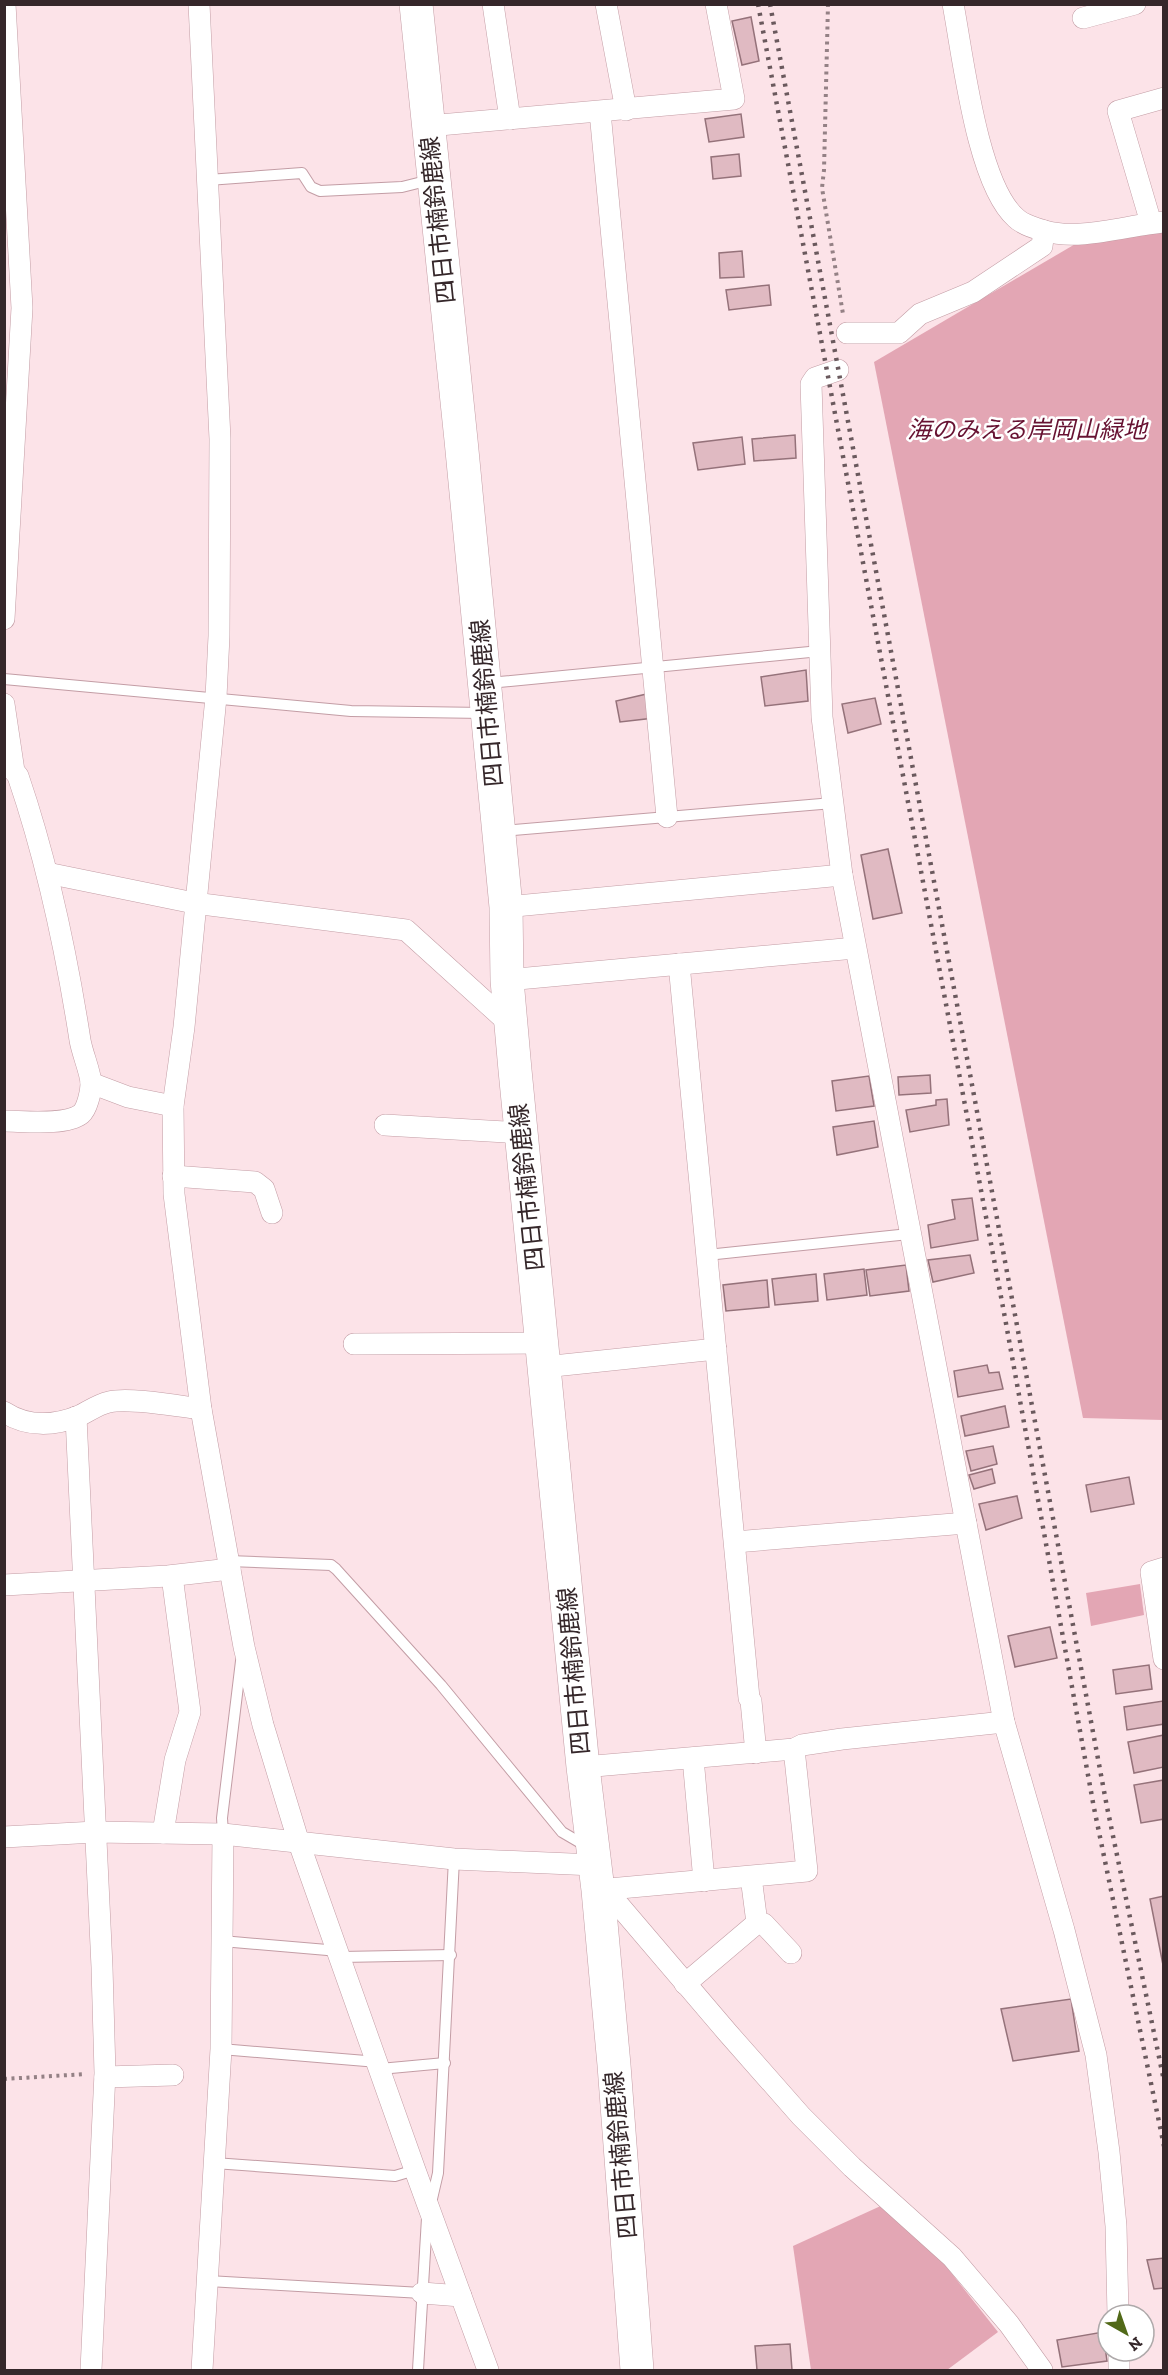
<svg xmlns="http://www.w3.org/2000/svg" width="1168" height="2375" viewBox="0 0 1168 2375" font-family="'Zilla Slab','Noto Sans JP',serif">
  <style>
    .green { fill: #e3a6b4 }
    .building { fill: #e0bac2; stroke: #95727a; stroke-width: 1.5 }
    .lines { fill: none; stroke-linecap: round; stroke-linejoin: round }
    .service-casing { stroke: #c39da5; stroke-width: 12 }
    .minor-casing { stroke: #c39da5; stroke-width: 22 }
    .primary-casing { stroke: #c39da5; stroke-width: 34 }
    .path { stroke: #948185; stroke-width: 4; stroke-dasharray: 3 4.5; stroke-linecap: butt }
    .service { stroke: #fff; stroke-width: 10 }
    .minor { stroke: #fff; stroke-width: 21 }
    .primary { stroke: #fff; stroke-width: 33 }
    .rail { stroke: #6a595d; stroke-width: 4.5; stroke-dasharray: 3 6; stroke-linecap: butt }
    .labels { text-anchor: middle; stroke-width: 5; stroke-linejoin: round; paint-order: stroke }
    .street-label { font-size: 24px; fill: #35272a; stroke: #fff }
    .park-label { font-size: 24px; font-style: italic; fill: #671232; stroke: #fff }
  </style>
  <rect width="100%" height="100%" fill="#fce3e8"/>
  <g class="green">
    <path d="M1163,232V1420L1083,1418L874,362L1077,243Z"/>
    <path d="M1140,1584L1144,1615L1091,1626L1086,1593Z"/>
    <path d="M885,2204L930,2246L998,2332L947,2370H811L793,2246Z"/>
  </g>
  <g class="building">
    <path d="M751,17L759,61L742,65L732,21Z"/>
    <path d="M741,114L744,137L709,142L705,119Z"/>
    <path d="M739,154L741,176L713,179L711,157Z"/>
    <path d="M742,251L744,277L720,278L719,253Z"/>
    <path d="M769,285L771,305L729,310L726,290Z"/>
    <path d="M795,435L796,458L754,461L752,439Z"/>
    <path d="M742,437L745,464L698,470L693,443Z"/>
    <path d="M806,670L808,701L765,706L761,677Z"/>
    <path d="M651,693L654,718L620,722L616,701Z"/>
    <path d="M875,698L881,724L848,733L842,704Z"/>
    <path d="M888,849L902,913L873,919L861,855Z"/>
    <path d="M930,1075L931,1093L899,1095L898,1077Z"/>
    <path d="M869,1076L874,1106L836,1111L832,1081Z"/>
    <path d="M947,1099L949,1125L910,1132L906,1110L936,1105V1100Z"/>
    <path d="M874,1121L878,1147L837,1155L833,1127Z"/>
    <path d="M972,1198L978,1240L931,1248L928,1225L955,1219L952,1200Z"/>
    <path d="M970,1255L974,1273L933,1282L928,1260Z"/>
    <path d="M906,1265L909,1291L870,1296L866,1270Z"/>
    <path d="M864,1269L867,1295L827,1300L824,1274Z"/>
    <path d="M816,1274L818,1301L775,1305L772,1279Z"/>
    <path d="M767,1280L769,1307L726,1311L723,1285Z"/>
    <path d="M987,1365L989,1373L999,1372L1003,1389L958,1397L954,1371Z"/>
    <path d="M1005,1406L1009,1427L965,1436L961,1416Z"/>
    <path d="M993,1446L997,1464L971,1471L966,1451Z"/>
    <path d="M992,1469L995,1483L974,1489L969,1475Z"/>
    <path d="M1129,1477L1134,1504L1091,1512L1086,1485Z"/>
    <path d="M1017,1496L1022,1518L986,1530L979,1504Z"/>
    <path d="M1050,1627L1057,1658L1015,1667L1008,1636Z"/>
    <path d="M1149,1665L1152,1689L1116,1694L1113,1670Z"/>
    <path d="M1163,1701L1164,1724L1127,1730L1124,1707Z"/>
    <path d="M1164,1735V1767L1134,1773L1128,1742Z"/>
    <path d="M1164,1780V1819L1141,1823L1134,1785Z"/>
    <path d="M1164,1896V1970L1150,1899Z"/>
    <path d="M1071,1999L1079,2051L1013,2061L1001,2009Z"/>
    <path d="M1164,2258V2288L1154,2289L1147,2260Z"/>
    <path d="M1103,2332L1107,2361L1062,2367L1057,2340Z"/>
    <path d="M790,2344L792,2370H757L755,2346Z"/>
  </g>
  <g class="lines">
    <defs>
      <g id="service">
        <path d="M208,180L302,173L311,187L320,191L402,187L430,180"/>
        <path d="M4,679L351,711L484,713"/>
        <path d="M489,683L820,651"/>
        <path d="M501,831L833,803"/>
        <path d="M707,1255L909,1234"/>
        <path d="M228,1561L331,1565L336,1569L441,1685L562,1832L586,1846"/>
        <path d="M223,1834L222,1818L241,1661"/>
        <path d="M222,1941L339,1951"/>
        <path d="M341,1957L451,1955"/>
        <path d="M221,2049L378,2062"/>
        <path d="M380,2069L445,2063"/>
        <path d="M214,2163L395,2176L415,2170"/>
        <path d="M431,2203L438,2173L454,1859"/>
        <path d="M208,2281L422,2293"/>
        <path d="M418,2370L427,2218"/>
      </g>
      <g id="minor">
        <path d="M199,4L220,439L219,636L216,697L184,1027L173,1106L174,1194L201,1409L244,1647L263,1725L299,1843L415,2170L488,2370"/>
        <path d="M493,4L510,119"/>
        <path d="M606,4L626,110"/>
        <path d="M953,4C963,56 977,184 1016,218C1022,224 1037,229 1045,231C1080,241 1128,225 1164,222"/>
        <path d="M1083,18L1135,4"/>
        <path d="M600,112L667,817"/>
        <path d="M428,126L734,99L716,4"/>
        <path d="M1151,223L1118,111L1164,98"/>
        <path d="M847,333H899L920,314L973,292L1042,246L1044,231"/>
        <path d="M838,370L815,378L811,384L822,717L842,875L1004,1722L1064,1930L1096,2055L1109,2152L1116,2226L1118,2315"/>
        <path d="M4,619L22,308L5,4"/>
        <path d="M4,704L14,771L18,776C47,861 66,950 80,1040C82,1053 91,1073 91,1084C91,1092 87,1109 81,1114C66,1126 23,1121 4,1121"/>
        <path d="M47,873L194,903L406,930L512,1026"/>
        <path d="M506,907L842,875"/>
        <path d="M679,964L749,1698L751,1701L756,1753"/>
        <path d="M507,980L855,948"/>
        <path d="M91,1083L128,1097L173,1106"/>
        <path d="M385,1125L521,1133"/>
        <path d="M173,1176L255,1182L264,1189L272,1213"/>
        <path d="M354,1344L542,1343"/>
        <path d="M544,1367L716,1349"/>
        <path d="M4,1412C27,1427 54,1426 79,1416C89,1411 99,1404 109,1402C129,1397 178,1406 201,1409"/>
        <path d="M76,1417L102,1967L105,2073L91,2370"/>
        <path d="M735,1542L966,1523"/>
        <path d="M1164,1568L1151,1572L1164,1659"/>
        <path d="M4,1585L168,1576L230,1569"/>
        <path d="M693,1758L704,1881"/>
        <path d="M583,1767L794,1749L802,1745L842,1739L1004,1722"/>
        <path d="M163,1833L175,1760L190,1712L172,1576"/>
        <path d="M4,1837L95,1832L223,1834L454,1859L594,1865"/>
        <path d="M598,1890L807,1871L794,1749"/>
        <path d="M606,1890L727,2032L801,2116L852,2167L952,2257L1009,2324L1042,2370"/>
        <path d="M757,1923L764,1924L791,1953"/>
        <path d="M685,1984L757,1923L751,1877"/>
        <path d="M105,2077L173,2075"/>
        <path d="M422,2293L461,2296"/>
        <path d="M1119,2351V2370"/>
        <path d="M202,2370L221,2049L223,1834"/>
      </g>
      <path id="primary" d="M416,4L461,440L506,907L507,980L515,1070L583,1767L598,1890L614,2065L637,2370"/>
    </defs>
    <use href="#service" class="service-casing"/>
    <use href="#minor" class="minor-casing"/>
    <use href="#primary" class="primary-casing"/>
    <g class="path">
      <path d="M828,4L824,170L822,188L843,314"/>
      <path d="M4,2079L86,2074"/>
    </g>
    <use href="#service" class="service"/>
    <use href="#minor" class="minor"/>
    <use href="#primary" class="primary"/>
    <g class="rail">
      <path d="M758,4L1005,1318L1094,1808L1164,2146"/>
      <path d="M770,4L1107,1807L1164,2081"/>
    </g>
  </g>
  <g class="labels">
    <g class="street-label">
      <text transform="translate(438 220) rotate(-96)" y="8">四日市楠鈴鹿線</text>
      <text transform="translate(487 703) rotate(-95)" y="8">四日市楠鈴鹿線</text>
      <text transform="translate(527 1187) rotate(-96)" y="8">四日市楠鈴鹿線</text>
      <text transform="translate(574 1671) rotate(-95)" y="8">四日市楠鈴鹿線</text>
      <text transform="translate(621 2155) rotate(-95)" y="8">四日市楠鈴鹿線</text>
    </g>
    <g class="park-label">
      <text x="1027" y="438">海のみえる岸岡山緑地</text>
    </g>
  </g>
  <rect width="1168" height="2375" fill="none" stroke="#35272a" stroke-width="12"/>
  <g transform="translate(1126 2333) rotate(140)"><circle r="28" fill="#ffffff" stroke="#aea9aa" stroke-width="1.5"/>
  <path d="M0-4.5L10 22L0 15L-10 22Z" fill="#516918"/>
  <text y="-9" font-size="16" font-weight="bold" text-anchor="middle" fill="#35272a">N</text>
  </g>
</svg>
